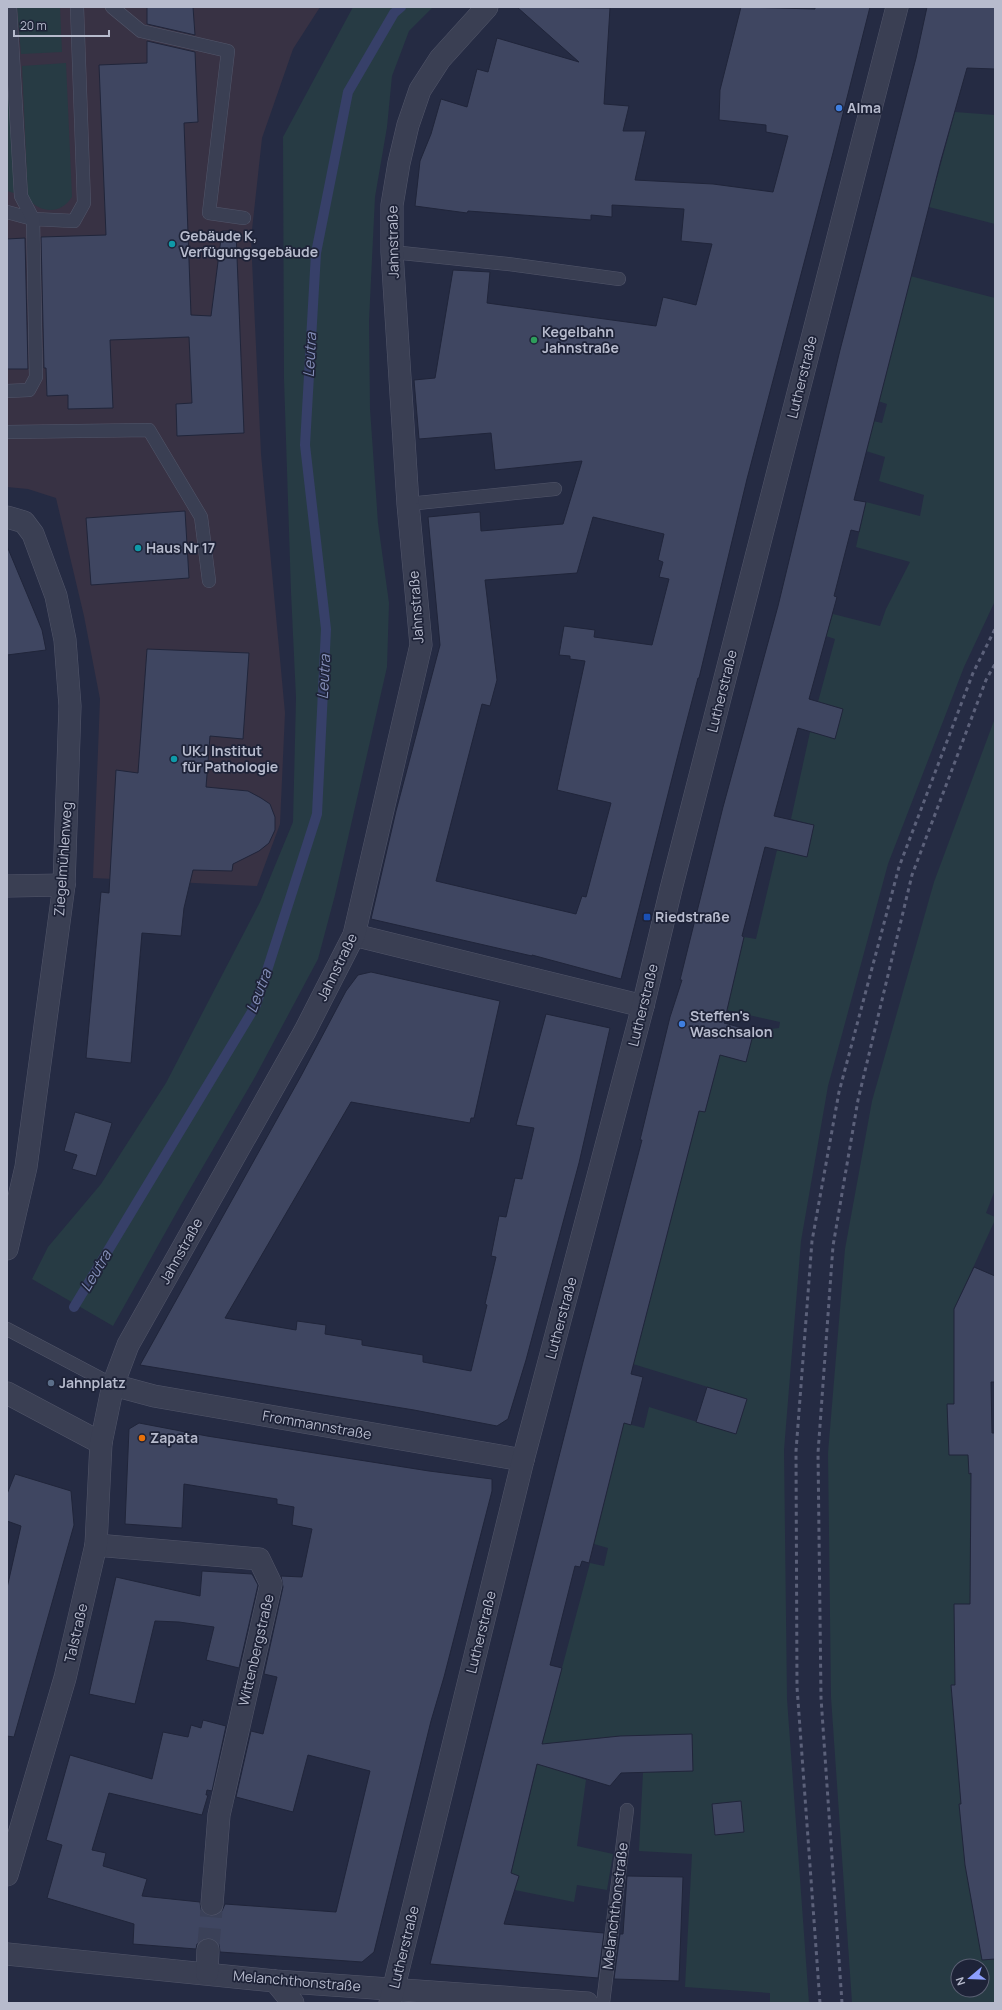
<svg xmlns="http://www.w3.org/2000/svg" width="1002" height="2010" viewBox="0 0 1002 2010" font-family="Manrope,sans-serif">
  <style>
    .medical { fill: #383244 }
    .green { fill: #273b44; fill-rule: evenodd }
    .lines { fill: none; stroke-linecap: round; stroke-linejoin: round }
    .stream { stroke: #374069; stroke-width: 10 }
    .building { fill: #3f4661; stroke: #20253a; fill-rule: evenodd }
    .minor-tunnel { stroke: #3b4158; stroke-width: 22; stroke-dasharray: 22 11; stroke-linecap: butt }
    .service-casing { stroke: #52566a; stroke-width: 14 }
    .minor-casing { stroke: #52566a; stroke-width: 23 }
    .tertiary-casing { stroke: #52566a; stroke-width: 23 }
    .service { stroke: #3a3f53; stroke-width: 13 }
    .minor { stroke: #3a3f53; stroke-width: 22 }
    .tertiary { stroke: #3a3f53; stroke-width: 22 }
    .rail { stroke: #5c617a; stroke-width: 3; stroke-dasharray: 4 4; stroke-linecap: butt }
    .shop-dot { fill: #3f7fe0; stroke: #1e2338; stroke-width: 1.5 }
    .culture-dot { fill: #0f9aa8; stroke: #1e2338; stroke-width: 1.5 }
    .leisure-dot { fill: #2e9e5b; stroke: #1e2338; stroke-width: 1.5 }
    .transit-dot { fill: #1a4fb4; stroke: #1e2338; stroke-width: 1.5 }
    .service-dot { fill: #5c6f8a; stroke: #1e2338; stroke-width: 1.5 }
    .food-dot { fill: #e8710a; stroke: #1e2338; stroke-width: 1.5 }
    .labels { text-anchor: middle; stroke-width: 3.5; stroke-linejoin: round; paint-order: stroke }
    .poi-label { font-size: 14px; font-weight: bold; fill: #b7bbcd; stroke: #1e2338; text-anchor: start }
    .street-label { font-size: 14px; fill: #b7bbcd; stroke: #1e2338 }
    .water-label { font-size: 15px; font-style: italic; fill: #858fb9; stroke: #1e2338 }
  </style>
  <rect width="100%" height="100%" fill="#252b43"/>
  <path class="medical" d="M7,7H320L293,49L262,138L251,239L261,454L285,713L280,824L257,886L93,878L100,699L84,616L56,498L28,489L7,487Z"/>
  <g class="green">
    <path d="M17,7H60L62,52L21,54Z"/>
    <path d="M353,7H433L409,31L392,76L387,127L375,197L369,321L370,409L378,523L389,603L387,667L335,895L318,959L255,1077L183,1201L113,1326L32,1279L48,1247L101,1184L166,1083L260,902L293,822L296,698L291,592L284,379L283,137Z"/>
    <path d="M66,63L72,197C61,214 42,214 28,199L22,66Z"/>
    <path d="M7,66L8,67L14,193L7,191Z"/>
    <path d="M955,112L995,115V224L929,207Z"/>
    <path d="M910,276L995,298V601L964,667L888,864L828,1086L801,1241L784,1450L787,1699L809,2003H770V1993L685,1987L692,1854L639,1851L643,1772L693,1771L692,1734L620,1736L581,1740L558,1770L586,1780L577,1846L613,1854L607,1890L577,1885L574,1902L515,1890L511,1873L547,1724L590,1563L604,1566L608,1548L594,1544L624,1423L644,1428L649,1407L736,1434L747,1399L633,1364L699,1111L705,1112L720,1055L746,1062L754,1031L779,1028L780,1022L726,1010L744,937L756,939L777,850L807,857L814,825L791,819L810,732L835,738L843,709L818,702L835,639L826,636L833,614L880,626L886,609L910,562L856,547L866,502L920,516L924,495L879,481L885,457L866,451L873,421L882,423L887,404L878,401Z"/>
    <path d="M995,718V1190L986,1213L995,1217V1220L954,1309V1380L970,1404H947L949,1455H968L969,1474L995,1473V2003H852L831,1697L828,1453L845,1249L872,1101L934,882ZM958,1966H982V1990H958Z"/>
  </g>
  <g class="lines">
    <path class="stream" d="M74,1307L256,1005L317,814L326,629L305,445L316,253L348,92L394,13L401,7"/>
  </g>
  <g class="building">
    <path d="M147,7H193L195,35L147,24Z"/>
    <path d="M517,7L610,8L604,104L629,106L623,131H646L635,180L713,184L773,192L788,136L766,132V125L719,120L720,90L741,7L815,9V7H870L833,153L747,479L699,678H698L682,739L621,979L532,955V956L371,919L396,811L440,645L428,517L480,512L481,531L563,524L582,461L495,470L491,433L419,439L414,380L435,378L453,270L490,272L487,303L656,326L663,297L696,305L712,244L681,241L684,209L612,205V217L591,215V220L468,211L467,213L415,206L420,161L431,134L441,99L467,107L477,69L488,72L497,38L579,62ZM593,517L664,534L658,560L663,562L659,577L669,579L652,645L594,637L595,630L564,626L559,655L570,656V659L585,661L557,790L611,803L586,897L582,896L576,914L436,881L482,704L490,706L497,680L485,580L577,573Z"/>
    <path d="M927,7H995V69L967,68L941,160L854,500L866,502L859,532L851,530L834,596L837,597L809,699L843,709L835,739L798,728L774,816L814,825L807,857L765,847L742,936L744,937L724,1023L754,1031L746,1062L720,1055L705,1112L699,1111L631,1374L643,1377L631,1425L624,1423L589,1563L582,1561L580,1567L575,1566L550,1665L562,1668L542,1744L620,1736L692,1734L693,1771L621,1773L610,1786L537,1764L511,1873L519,1876L504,1924L604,1933L598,1978L430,1964L583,1362L642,1140H640L670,1017L682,980H680L723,807L778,606L840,350L916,58Z"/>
    <path d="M147,41L195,52L198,122L184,123L191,315L211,316L222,231H236L244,433L177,436L176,404L192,403L189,337L110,340L113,408L68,409V395L47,396L46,368H44L41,237L106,235L99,65L147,63Z"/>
    <path d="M25,238L28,369H7V239Z"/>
    <path d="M185,511L189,578L91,585L86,518Z"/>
    <path d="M7,546L42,630L46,650L7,655Z"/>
    <path d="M147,649L249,653L243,739L210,736L206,787L248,791L261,798L270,804L275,817V830L269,843L259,851L233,864L232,871L193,870L184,908L181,936L142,933L131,1063L86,1058L101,892L109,893L116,770L138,773Z"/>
    <path d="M371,972L500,1001L474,1118H471L470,1123L351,1102L225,1318L296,1330L297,1321L326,1325L325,1334L362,1340V1345L423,1355V1362L471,1371L487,1305L485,1304L496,1257L491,1256L499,1216L506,1217L515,1178L522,1179L534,1128L516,1125L546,1014L610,1028L579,1163L526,1360L508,1419L497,1426L414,1410L140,1365L301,1076L346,991L358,975Z"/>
    <path d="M75,1112L112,1123L96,1176L72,1169L77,1155L64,1151Z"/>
    <path d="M974,1267L995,1276V1382H991L992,1433H995V1959L982,1960L965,1865L959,1804H961L951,1685H955L954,1604H970L971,1473L969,1474L968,1455H949L947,1404H954V1309Z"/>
    <path d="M707,1387L747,1399L736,1434L696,1422Z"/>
    <path d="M139,1423L207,1436L429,1471L492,1479V1491L444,1677L431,1721L374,1952L362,1962L220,1952L219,1944L214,1939L209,1938L202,1939L197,1944L196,1949L133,1944L134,1924L47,1898L62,1845L46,1840L70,1755L152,1779L163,1732L188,1737L191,1725L201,1728L203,1720L226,1726L212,1791L207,1790L206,1795H208L202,1815L109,1793L92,1850L106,1853L103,1866L147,1879L142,1896L200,1902L201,1910L205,1914L211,1916L218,1915L222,1911L225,1904L336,1912L370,1771L308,1755L293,1812L236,1797L251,1731L263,1734L277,1677L264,1674L283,1587L281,1576L302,1577L312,1529L292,1525L294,1507L277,1504V1499L184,1484L182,1528L125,1524L129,1429Z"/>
    <path d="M15,1474L71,1491L74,1525L14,1737L7,1736V1588L21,1526L7,1521V1494Z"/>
    <path d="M202,1571L252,1574L258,1585L239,1668L206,1660L214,1627L179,1622L155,1621L135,1704L89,1694L116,1577L200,1596Z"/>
    <path d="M741,1801L744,1832L715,1835L712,1804Z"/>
    <path d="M627,1876L683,1877L679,1981L614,1979L620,1934H623Z"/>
  </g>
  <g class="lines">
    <path class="minor-tunnel" d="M208,1950L212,1904"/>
    <defs>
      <g id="service">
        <path d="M112,7L141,31L228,51L209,213L244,218"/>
        <path d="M7,212L33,219L74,221L84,203L77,7"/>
        <path d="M392,252L508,264L619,279"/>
        <path d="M7,391L29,390L36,377L33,219L21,196L10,7"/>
        <path d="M7,432L149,430L201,517L209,581"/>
        <path d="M408,504L555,489"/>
        <path d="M7,1329L113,1385"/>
        <path d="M603,2003L627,1810"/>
      </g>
      <g id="minor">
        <path d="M7,517L24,522L33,534L56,596L65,640L70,706L64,885L26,1167L7,1249"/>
        <path d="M7,886L64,885"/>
        <path d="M354,935L643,1006"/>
        <path d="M113,1385L154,1396L523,1460"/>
        <path d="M7,1393L101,1443"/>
        <path d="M96,1545L259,1559L271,1584L219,1815L212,1904"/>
        <path d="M7,1875L65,1678L96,1545L101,1443L113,1385L128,1345L305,1031L354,935L421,645L408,504L392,252V205L399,163L408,125L420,90L440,59L487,7"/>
        <path d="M7,1954L275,1981L587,2003"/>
        <path d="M207,1973L208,1950"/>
        <path d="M275,1981L293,2003"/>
      </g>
      <path id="tertiary" d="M390,2003L523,1460L643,1006L671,889L897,7"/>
    </defs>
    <use href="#service" class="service-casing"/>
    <use href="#minor" class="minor-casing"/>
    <use href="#tertiary" class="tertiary-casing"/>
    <use href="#service" class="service"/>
    <use href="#minor" class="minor"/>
    <use href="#tertiary" class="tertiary"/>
    <g class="rail">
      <path d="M820,2003L797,1687L796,1451L812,1241L839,1092L899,867L973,673L995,629"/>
      <path d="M842,2003L821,1698L818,1453L833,1246L858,1100L912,875L986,680L995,664"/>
    </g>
  </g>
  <g class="shop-dot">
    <circle cx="839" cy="108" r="4"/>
    <circle cx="682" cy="1024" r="4"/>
  </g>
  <g class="culture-dot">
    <circle cx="172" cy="244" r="4"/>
    <circle cx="138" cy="548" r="4"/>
    <circle cx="174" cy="759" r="4"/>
  </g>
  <circle class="leisure-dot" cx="534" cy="340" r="4"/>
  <rect class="transit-dot" x="643" y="913" width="8" height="8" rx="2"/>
  <circle class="service-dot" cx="51" cy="1383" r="4"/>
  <circle class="food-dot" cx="142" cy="1438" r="4"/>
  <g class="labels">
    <g class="poi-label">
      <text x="847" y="113">Alma</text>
      <text x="180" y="241">Gebäude K,<tspan x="180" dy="16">Verfügungsgebäude</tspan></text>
      <text x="542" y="337">Kegelbahn<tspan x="542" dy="16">Jahnstraße</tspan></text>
      <text x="146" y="553">Haus Nr 17</text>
      <text x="182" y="756">UKJ Institut<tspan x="182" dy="16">für Pathologie</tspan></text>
      <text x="655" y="922">Riedstraße</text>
      <text x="690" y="1021">Steffen's<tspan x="690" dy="16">Waschsalon</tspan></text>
      <text x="59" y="1388">Jahnplatz</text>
      <text x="150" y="1443">Zapata</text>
    </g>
    <g class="street-label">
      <text transform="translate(393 242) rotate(-91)" y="5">Jahnstraße</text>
      <text transform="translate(802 377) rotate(-76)" y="5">Lutherstraße</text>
      <text transform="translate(416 607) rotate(-94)" y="5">Jahnstraße</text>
      <text transform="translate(722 691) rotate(-76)" y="5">Lutherstraße</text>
      <text transform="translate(63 859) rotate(-86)" y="5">Ziegelmühlenweg</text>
      <text transform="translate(337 967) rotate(-64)" y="5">Jahnstraße</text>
      <text transform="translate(643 1005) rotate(-76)" y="5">Lutherstraße</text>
      <text transform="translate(181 1251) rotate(-61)" y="5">Jahnstraße</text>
      <text transform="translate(561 1318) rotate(-75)" y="5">Lutherstraße</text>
      <text transform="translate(317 1425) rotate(10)" y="5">Frommannstraße</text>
      <text transform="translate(481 1632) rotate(-76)" y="5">Lutherstraße</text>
      <text transform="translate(76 1633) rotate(-77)" y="5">Talstraße</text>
      <text transform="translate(256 1650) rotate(-77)" y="5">Wittenbergstraße</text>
      <text transform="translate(615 1906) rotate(-83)" y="5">Melanchthonstraße</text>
      <text transform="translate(404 1947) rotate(-76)" y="5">Lutherstraße</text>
      <text transform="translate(297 1981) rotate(5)" y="5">Melanchthonstraße</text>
    </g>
    <g class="water-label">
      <text transform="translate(310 355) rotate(-87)" y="5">Leutra</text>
      <text transform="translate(324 677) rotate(-87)" y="5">Leutra</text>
      <text transform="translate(259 991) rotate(-69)" y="5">Leutra</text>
      <text transform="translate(96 1271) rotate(-59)" y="5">Leutra</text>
    </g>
  </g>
  <rect width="1002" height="2010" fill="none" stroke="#b7bbcd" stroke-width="16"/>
  <g transform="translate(970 1978) rotate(251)"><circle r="19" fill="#1e2338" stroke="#5b6074"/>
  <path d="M0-3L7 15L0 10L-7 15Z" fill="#8c9efd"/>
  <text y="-6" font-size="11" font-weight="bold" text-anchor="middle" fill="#b7bbcd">N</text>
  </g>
  <path d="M14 30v6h95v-6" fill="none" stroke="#b7bbcd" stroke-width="2"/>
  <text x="20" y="30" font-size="12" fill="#b7bbcd" stroke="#1e2338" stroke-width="3" paint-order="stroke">20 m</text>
</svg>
